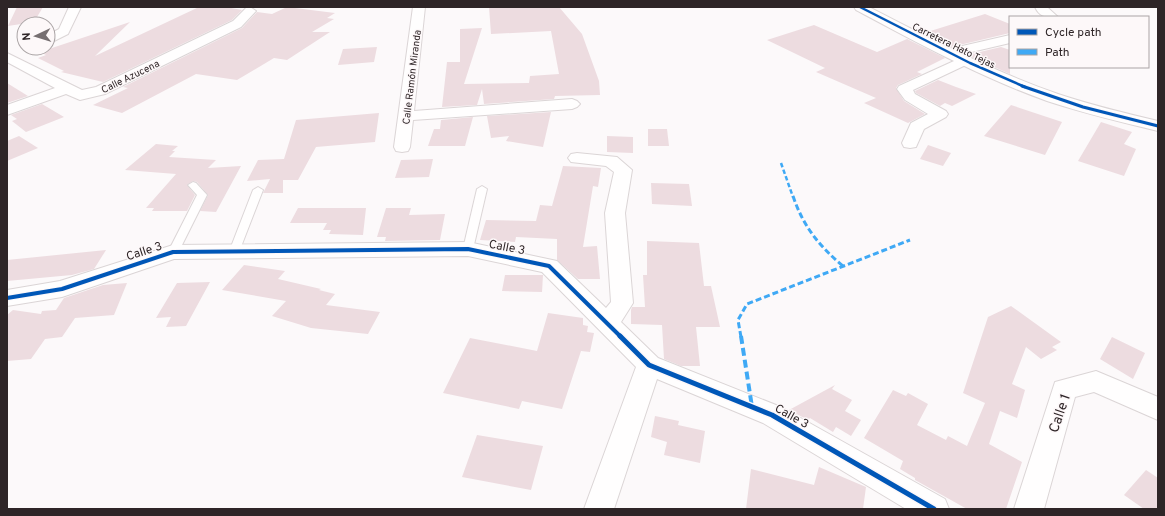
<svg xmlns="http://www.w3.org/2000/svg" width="1165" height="516" viewBox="0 0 1165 516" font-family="Overpass,sans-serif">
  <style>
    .building { fill: #eddce0 }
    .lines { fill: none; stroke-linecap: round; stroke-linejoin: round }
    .service-casing { stroke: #dbd5d6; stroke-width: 2 }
    .minor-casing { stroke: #dbd5d6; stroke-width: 2 }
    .tertiary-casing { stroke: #dbd5d6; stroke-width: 2 }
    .service { fill: #fffefe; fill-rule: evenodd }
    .minor { fill: #fffefe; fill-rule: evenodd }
    .tertiary { fill: #fffefe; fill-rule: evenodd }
    .quiet-far2 { stroke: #3fa9f5; stroke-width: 2.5; stroke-dasharray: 4.5 2.5; stroke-linecap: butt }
    .quiet-far1 { stroke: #3fa9f5; stroke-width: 3; stroke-dasharray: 6 3; stroke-linecap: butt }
    .quiet { stroke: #3fa9f5; stroke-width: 4; stroke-dasharray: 8 4; stroke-linecap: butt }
    .cycleway-far3-casing { stroke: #fdf8f9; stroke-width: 4 }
    .cycleway-far2-casing { stroke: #fdf8f9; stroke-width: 5 }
    .cycleway-far1-casing { stroke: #fdf8f9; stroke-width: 6 }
    .cycleway-casing { stroke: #fdf8f9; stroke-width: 8 }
    .cycleway-far3 { stroke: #0057b8; stroke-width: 2.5 }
    .cycleway-far2 { stroke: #0057b8; stroke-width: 3 }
    .cycleway-far1 { stroke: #0057b8; stroke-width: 4 }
    .cycleway { stroke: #0057b8; stroke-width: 5 }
    .labels { text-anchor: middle; stroke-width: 3; stroke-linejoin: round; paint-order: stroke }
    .far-street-label { font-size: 10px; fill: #2e2527; stroke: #fdf8f9 }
    .street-label { font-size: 12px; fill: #2e2527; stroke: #fdf8f9 }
    .near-street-label { font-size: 14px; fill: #2e2527; stroke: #fdf8f9 }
  </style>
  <rect width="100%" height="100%" fill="#fcf9fa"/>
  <g class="building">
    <path d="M17,7H43L34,22L8,26Z"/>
    <path d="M199,7H226L242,10L232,20L103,82L61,72L64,71L38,58L46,55L40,52L130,22L95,56Z"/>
    <path d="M287,7L335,13L327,18L334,19L312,32H330L287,60L274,58L237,80L196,74L122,113L93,105L128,88L123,87L242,28L257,12L272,14Z"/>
    <path d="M489,7H559L582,34L599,81L600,95L555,96L554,99L484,104L482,89L477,105L442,107L447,62H460V29L482,28L464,84L529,83L530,76L559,74L551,31L491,34Z"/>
    <path d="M985,14L1010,24V33L951,47L924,33Z"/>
    <path d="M814,25L877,52L907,39L945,58L917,72L922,74L898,85L896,88L904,101L925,114L908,123L864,103L876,98L816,72L825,68L767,40Z"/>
    <path d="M377,47L374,62L338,65L343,49Z"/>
    <path d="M1001,47L1010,50V74L967,55Z"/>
    <path d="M938,80L956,87L976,94L952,106L945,103L940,106L916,93L915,91Z"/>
    <path d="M7,83L28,96L7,103Z"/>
    <path d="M42,104L64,117L26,132L12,121L17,119L11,115Z"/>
    <path d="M1011,105L1062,122L1045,155L984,136Z"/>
    <path d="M551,112L543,147L506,141L509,136L491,138L487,116Z"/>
    <path d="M379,113L375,142L316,147L298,180H283V193H263L270,179L247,181L258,160L284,159L296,120Z"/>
    <path d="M473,117L465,146H428L434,129H440L441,120Z"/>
    <path d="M1101,122L1132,132L1124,144L1136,149L1124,176L1078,161Z"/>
    <path d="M648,129H667L669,146H648Z"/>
    <path d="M19,136L38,148L7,161V141Z"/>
    <path d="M607,136L633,137V153L607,152Z"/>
    <path d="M156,144L178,146L172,151H175L169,157L216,160L208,168L241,166L216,212L200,211L208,195L197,182L193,181L187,185L195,195L187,211H152L154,208H146L176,174L125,170Z"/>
    <path d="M928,145L951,153L943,166L920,159Z"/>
    <path d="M433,159L429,177L395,178L401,160Z"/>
    <path d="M563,166L601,168L598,187L593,186L583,247L597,246L600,279H578L557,260V239L516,237L515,242L480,240L486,220L536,221L540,205L552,206Z"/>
    <path d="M651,183L689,184L692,206L652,204Z"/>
    <path d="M298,208H366L363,235L329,234L331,230H323L327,223H290Z"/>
    <path d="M386,208H411L409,215L445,214L440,240L385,241L386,237H377Z"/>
    <path d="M647,241L699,243L704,286H711L720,327H696L700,366H681L664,359L662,325L631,324V310L632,307H645L643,275H647Z"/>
    <path d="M106,250L94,269L72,275L7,281V260Z"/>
    <path d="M244,265L285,271L278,279L321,289L319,290L335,294L326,305L380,312L368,334L311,328L272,316L286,301L222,290Z"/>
    <path d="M505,275H543L542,292L502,291Z"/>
    <path d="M210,282L186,326L166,327L171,317L156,318L177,283Z"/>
    <path d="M127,283L114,315L75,318L62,337L45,339L31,359L7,361V315L13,310L41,314L42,311L56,310L64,298L103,285Z"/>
    <path d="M1011,306L1061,342L1052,347L1057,350L1041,359L1026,347L1012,384L1025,390L1017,418L1000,411L989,444L1022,462L1006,509H967L915,480V478L900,469L903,461L864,438L893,390L906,396L908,393L928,404L917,425L946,440L948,436L967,446L985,403L963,393L988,317Z"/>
    <path d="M548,313L583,318V325L588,326L587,332L594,333L590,352L581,351L562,409L522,401L519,409L443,393L470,338L537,351Z"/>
    <path d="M1112,337L1145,353L1133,379L1100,359Z"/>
    <path d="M835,385L832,389L852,400L845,411L861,420L851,436L836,427L833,432L810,418L808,420L789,410Z"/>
    <path d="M655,416L679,421L678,425L705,431L700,463L664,455L667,442L651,437Z"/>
    <path d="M477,435L543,446L531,490L462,477Z"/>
    <path d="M819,467L866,487L863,509H746L751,469L814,485Z"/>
    <path d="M1146,470L1158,478V509H1144L1124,495Z"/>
  </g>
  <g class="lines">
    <defs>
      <g id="service">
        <path d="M193,182L196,183L207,195L177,255H169L168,252L197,195L188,185Z"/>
        <path d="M482,186L487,189L473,249L468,253L463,249L477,189Z"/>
        <path d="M258,187L263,190L239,252L238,255H230L229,252L253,190Z"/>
      </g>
      <g id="minor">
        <path d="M69,7H81L68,34L48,44V35L59,29Z"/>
        <path d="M250,7L256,11L241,27L105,94L80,100L66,94L7,115V105L55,88L7,62V53L82,90L96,87L233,21L246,8Z"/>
        <path d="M413,7H425L414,111L572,99L577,101L580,104L577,107L572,109L413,120L410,147L408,151L402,152L396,151L394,147Z"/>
        <path d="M1035,7H1047L1058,17C1047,17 1040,18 1035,7Z"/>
        <path d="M1010,35V43L950,57L945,56L943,53L945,50Z"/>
        <path d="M965,56L970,57L972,60L970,63L913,90L915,94L946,111L948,114L946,117L924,129L916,147L910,148L904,147L902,143L911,123L928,114L905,100L897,89L899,86Z"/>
        <path d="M577,153L617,157L632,170L625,213L633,303L621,322L658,358L781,407L945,499L949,509H906L763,423L657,379L614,509H584L636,367L542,272L468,256L174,259L62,297L7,306V290L60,281L173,245L468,242L557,261L606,308L611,302L605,213L614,172L606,166L571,162L568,158L571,154Z"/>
        <path d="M1096,371L1158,397V420L1094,392L1075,397L1044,509H1014L1055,382Z"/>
      </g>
      <path id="tertiary" d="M854,7H869C931,39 992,71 1058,94C1091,105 1124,113 1158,121V131C1121,122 1083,113 1047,101C980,77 918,43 856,10Z"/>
    </defs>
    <use href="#service" class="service-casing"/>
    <use href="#minor" class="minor-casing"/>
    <use href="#tertiary" class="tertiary-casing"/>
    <use href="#service" class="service"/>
    <use href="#minor" class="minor"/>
    <use href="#tertiary" class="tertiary"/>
    <path class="quiet-far2" d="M781,163L793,197"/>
    <g class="quiet-far1">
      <path d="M793,196C803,226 819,246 843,266"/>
      <path d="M741,337L738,320L747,304L910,240"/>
    </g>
    <path class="quiet" d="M741,336L752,407"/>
    <defs>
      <path id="cycleway-far3" d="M860,7L970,63L1025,87"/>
      <path id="cycleway-far2" d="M1022,86L1083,107L1158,126"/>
      <path id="cycleway-far1" d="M7,298L62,289L173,252L468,249L549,266L621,337"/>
      <path id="cycleway" d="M620,336L649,365L772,415L934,509"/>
    </defs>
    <use href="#cycleway-far3" class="cycleway-far3-casing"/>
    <use href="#cycleway-far2" class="cycleway-far2-casing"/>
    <use href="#cycleway-far1" class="cycleway-far1-casing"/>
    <use href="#cycleway" class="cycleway-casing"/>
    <use href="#cycleway-far3" class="cycleway-far3"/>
    <use href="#cycleway-far2" class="cycleway-far2"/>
    <use href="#cycleway-far1" class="cycleway-far1"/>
    <use href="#cycleway" class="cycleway"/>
  </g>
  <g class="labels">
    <g class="far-street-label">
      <text transform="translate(954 45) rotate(26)" y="4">Carretera Hato Tejas</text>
      <text transform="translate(130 76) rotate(-26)" y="4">Calle Azucena</text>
      <text transform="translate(411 77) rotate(-83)" y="4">Calle Ramón Miranda</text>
    </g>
    <g class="street-label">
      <text transform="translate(507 247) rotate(11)" y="4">Calle 3</text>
      <text transform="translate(144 251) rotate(-18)" y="4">Calle 3</text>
      <text transform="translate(792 416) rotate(29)" y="4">Calle 3</text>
    </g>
    <g class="near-street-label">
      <text transform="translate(1059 413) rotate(-71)" y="5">Calle 1</text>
    </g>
  </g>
  <rect width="1165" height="516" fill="none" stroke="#2e2527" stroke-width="16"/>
  <rect x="1009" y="16" width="140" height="52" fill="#fdf8f9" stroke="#aaa4a5"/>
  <rect x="1017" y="29" width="20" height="6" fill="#0057b8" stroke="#aaa4a5"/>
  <text x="1045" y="36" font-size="12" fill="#2e2527">Cycle path</text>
  <rect x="1017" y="49" width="20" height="6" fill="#3fa9f5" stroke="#aaa4a5"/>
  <text x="1045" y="56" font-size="12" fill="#2e2527">Path</text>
  <g transform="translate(36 36) rotate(266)"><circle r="19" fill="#fdf8f9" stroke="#aaa4a5"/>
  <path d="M0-3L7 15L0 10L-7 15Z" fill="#766f71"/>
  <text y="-6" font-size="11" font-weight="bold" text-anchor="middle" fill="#2e2527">N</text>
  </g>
</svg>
